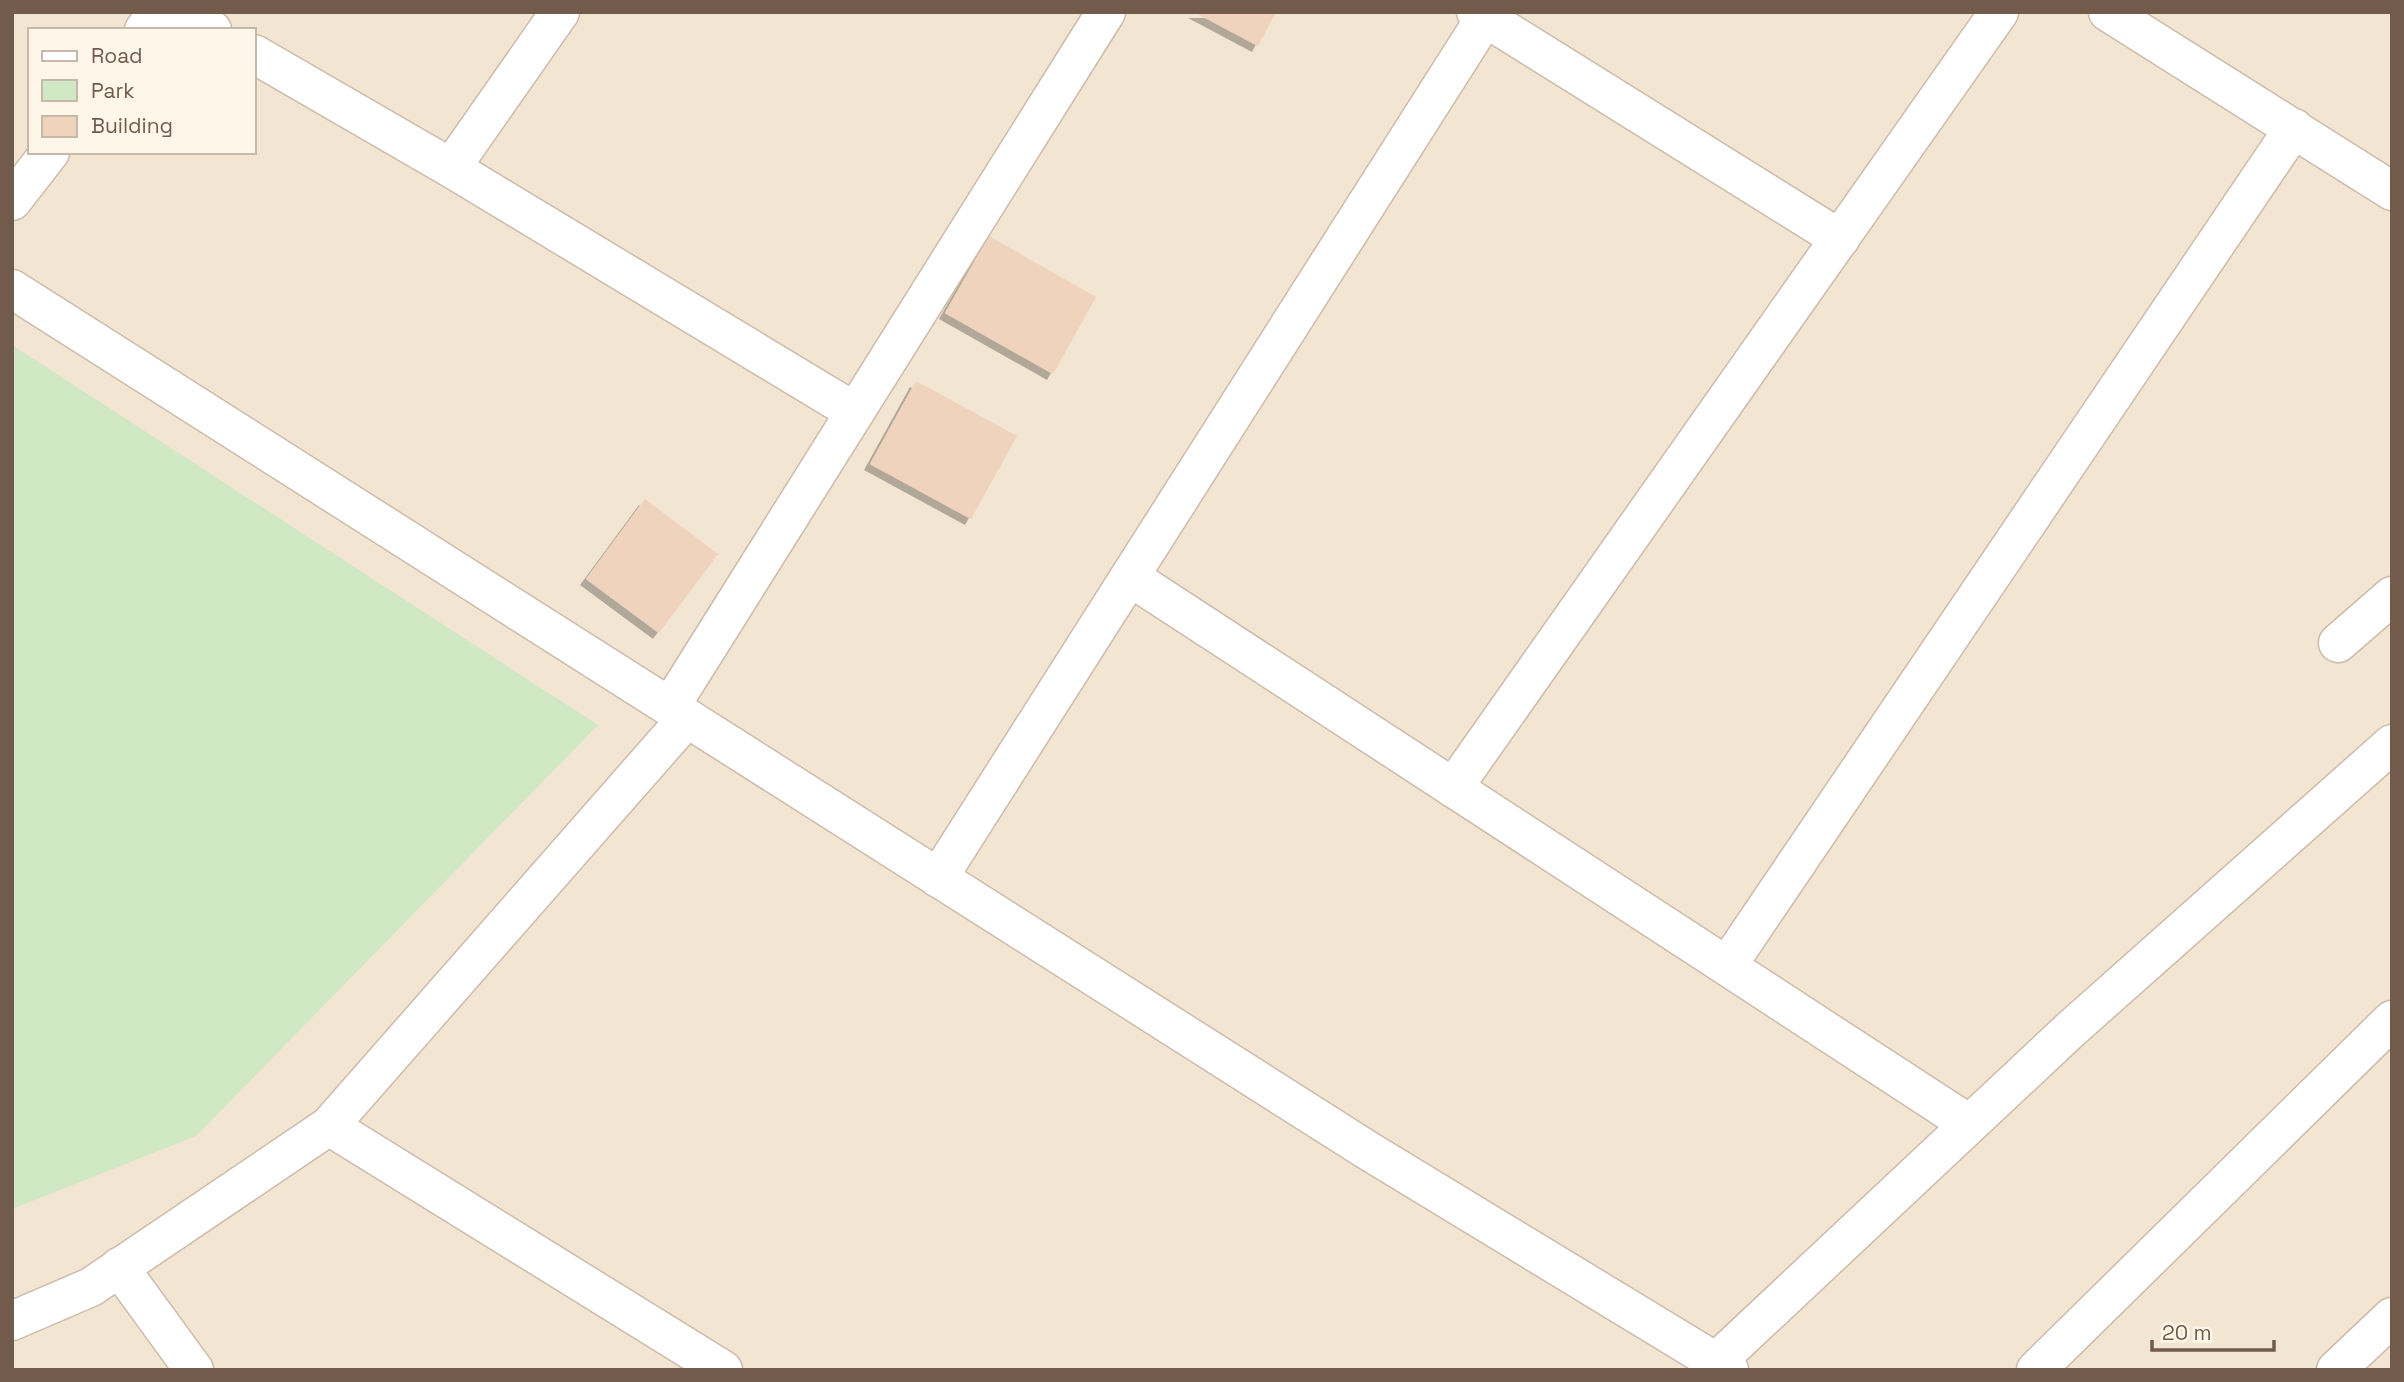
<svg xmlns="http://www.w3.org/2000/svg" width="2404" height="1382" viewBox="0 0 2404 1382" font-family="'Space Grotesk',sans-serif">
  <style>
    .residential { fill: #f2e5d2; fill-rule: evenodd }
    .green { fill: #d0e8c3 }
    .building { fill: #efd3bc; filter: url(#shadow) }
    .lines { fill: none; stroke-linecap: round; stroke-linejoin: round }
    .minor-casing { stroke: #ccbbab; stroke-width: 41 }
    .minor { stroke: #fff; stroke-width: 38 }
  </style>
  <defs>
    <filter id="shadow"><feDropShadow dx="-6" dy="6" stdDeviation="0" flood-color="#0004"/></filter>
  </defs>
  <rect width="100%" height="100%" fill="#fbf3e3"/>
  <path class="residential" d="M12,12H2392V1370H12ZM30,30H254V152H30Z"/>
  <path class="green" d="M12,345L598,725L196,1136L12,1209Z"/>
  <g class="building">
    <path d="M1194,12H1276L1258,46Z"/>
    <path d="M989,236L1096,297L1053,374L945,313Z"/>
    <path d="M916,381L1017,436L971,519L870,464Z"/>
    <path d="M645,499L718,554L659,633L586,579Z"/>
  </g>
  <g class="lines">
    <defs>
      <g id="minor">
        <path d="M182,12L212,30"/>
        <path d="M1476,12L1840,239"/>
        <path d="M2108,12L2392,191"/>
        <path d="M144,30L158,12"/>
        <path d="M254,54L451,168L855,412"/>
        <path d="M451,168L560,12"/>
        <path d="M12,201L50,152"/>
        <path d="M12,289L1367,1150L1729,1370"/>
        <path d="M1130,577L1969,1124"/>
        <path d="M2338,643L2392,596"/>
        <path d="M670,707L1106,12"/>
        <path d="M1453,788L1999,12"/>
        <path d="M938,878L1485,18"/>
        <path d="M1727,966L2294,128"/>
        <path d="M329,1126L723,1370"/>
        <path d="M119,1267L194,1370"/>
        <path d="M12,1321L91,1287L329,1126L687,718"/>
        <path d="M1716,1362L2070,1030L2392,744"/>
        <path d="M2036,1370L2392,1020"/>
        <path d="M2336,1370L2392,1317"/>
      </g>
    </defs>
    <use href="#minor" class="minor-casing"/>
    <use href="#minor" class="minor"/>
  </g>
  <rect width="2404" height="1382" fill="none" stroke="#725b4b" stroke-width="28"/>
  <rect x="28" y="28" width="228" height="126" fill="#fef7e9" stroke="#c6b9aa" stroke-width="2"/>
  <rect x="42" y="51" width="35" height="10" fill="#ffffff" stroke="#c6b9aa" stroke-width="2"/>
  <text x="91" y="63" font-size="21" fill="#725b4b">Road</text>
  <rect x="42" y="80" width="35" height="21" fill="#d0e8c3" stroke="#c6b9aa" stroke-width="2"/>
  <text x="91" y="98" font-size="21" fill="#725b4b">Park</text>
  <rect x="42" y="116" width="35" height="21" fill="#efd3bc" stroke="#c6b9aa" stroke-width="2"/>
  <text x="91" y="133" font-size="21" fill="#725b4b">Building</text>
  <path d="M2152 1340v10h122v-10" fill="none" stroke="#725b4b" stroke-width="3.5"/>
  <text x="2162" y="1340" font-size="21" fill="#725b4b" stroke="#fef7e9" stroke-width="5" paint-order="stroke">20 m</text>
</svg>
